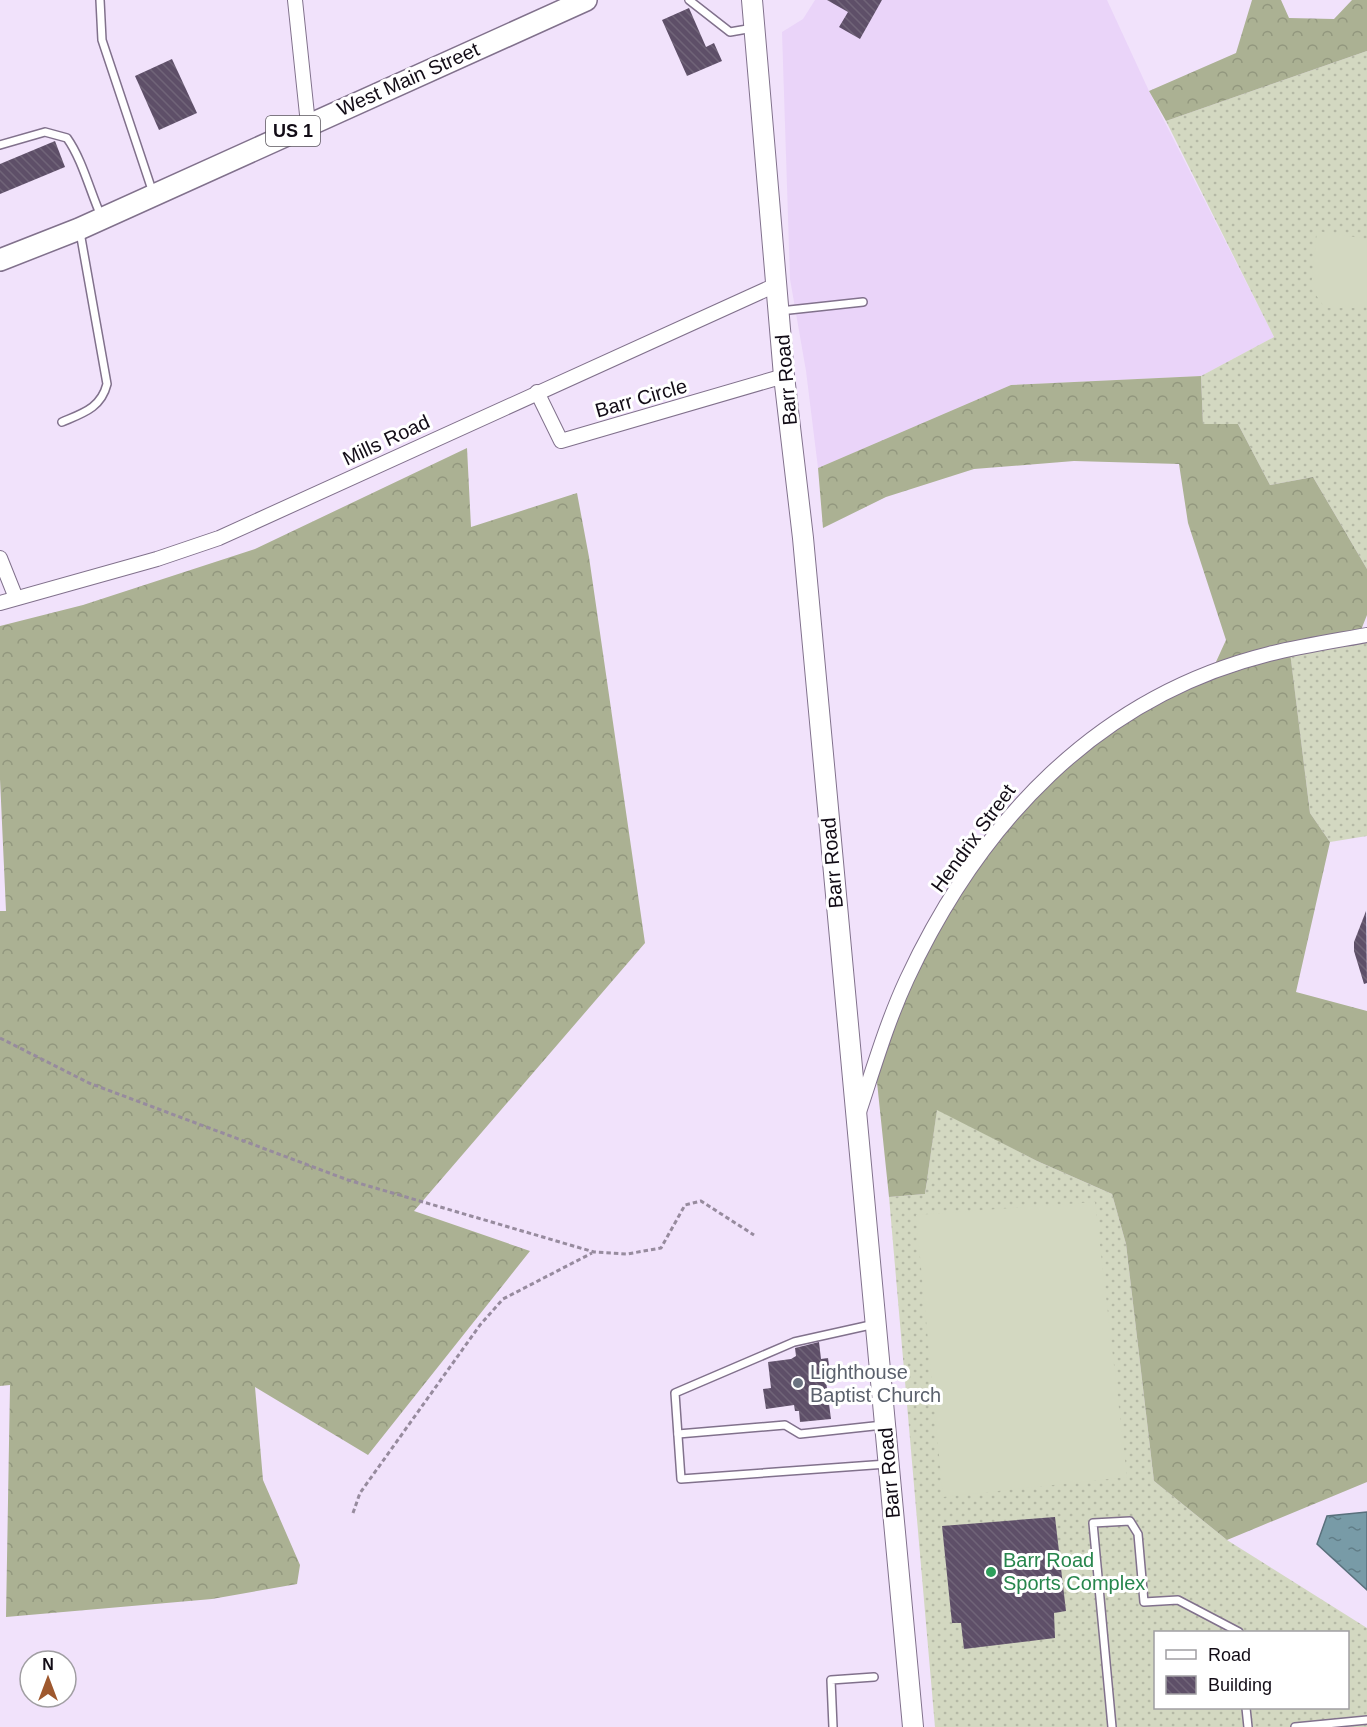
<svg xmlns="http://www.w3.org/2000/svg" width="1367" height="1727" viewBox="0 0 1367 1727" font-family="Arial,sans-serif">
  <style>
    .built { fill: #ead4f9 }
    .grass { fill: url(#grass-dots); fill-rule: evenodd }
    .forest { fill: url(#forest-crowns) }
    .garden { fill: #d3d8c1 }
    .water { fill: url(#water-ripples); stroke: #59707c; stroke-width: 1.5 }
    .building { fill: url(#building-back-hatch) }
    .lines { fill: none; stroke-linecap: round; stroke-linejoin: round }
    .lane-casing { stroke: #81718c; stroke-width: 10 }
    .street-casing { stroke: #81718c; stroke-width: 16 }
    .secondary-casing { stroke: #81718c; stroke-width: 22 }
    .primary-casing { stroke: #81718c; stroke-width: 24 }
    .path { stroke: #978b9e; stroke-width: 3; stroke-dasharray: 4.5 3; stroke-linecap: butt }
    .lane { stroke: #fff; stroke-width: 7 }
    .street { stroke: #fff; stroke-width: 14 }
    .secondary { stroke: #fff; stroke-width: 20 }
    .primary { stroke: #fff; stroke-width: 21 }
    .worship-dot { fill: #6b7280; stroke: #fff; stroke-width: 2 }
    .leisure-dot { fill: #2e9e5b; stroke: #fff; stroke-width: 2 }
    .labels { text-anchor: middle; stroke-width: 6; stroke-linejoin: round; paint-order: stroke }
    .shield { fill: #fff; stroke: #59555c; stroke-width: 1.5 }
    .shield-label { font-size: 18px; font-weight: bold; fill: #120c16 }
    .street-label { font-size: 20px; fill: #120c16; stroke: #fff }
    .worship-label { font-size: 20px; fill: #5b616d; stroke: #fff; text-anchor: start }
    .leisure-label { font-size: 20px; fill: #27864d; stroke: #fff; text-anchor: start }
  </style>
  <defs>
    <pattern id="grass-dots" width="8" height="8" patternUnits="userSpaceOnUse" patternTransform="scale(1.5)"><rect width="8" height="8" fill="#d3d8c1"/><path d="M2 2h.1M6 6h.1" fill="none" stroke="#b4b8a5" stroke-width="1.8" stroke-linecap="round"/></pattern>
    <pattern id="forest-crowns" width="20" height="18" patternUnits="userSpaceOnUse" patternTransform="scale(1.5)"><rect width="20" height="18" fill="#abb193"/><path d="M2 6a3 3 0 1 1 6 0M12 15a3 3 0 1 1 6 0" fill="none" stroke="#92977e"/></pattern>
    <pattern id="water-ripples" width="26" height="14" patternUnits="userSpaceOnUse" patternTransform="scale(1.5)"><rect width="26" height="14" fill="#789ba7"/><path d="M2 4q2-2 4 0t4 0M15 11q2-2 4 0t4 0" fill="none" stroke="#617d87"/></pattern>
    <pattern id="building-back-hatch" width="6" height="6" patternUnits="userSpaceOnUse" patternTransform="scale(1.5)"><rect width="6" height="6" fill="#5e4f68"/><path d="M-1 5l2 2M0 0l6 6M5-1l2 2" fill="none" stroke="#706478"/></pattern>
  </defs>
  <rect width="100%" height="100%" fill="#f1e2fb"/>
  <path class="built" d="M815,0H1107L1149,91L1274,337L1201,376L1011,385L818,468L806,371L790,279L782,32L803,19Z"/>
  <g class="grass">
    <path d="M1367,51V569L1313,477L1270,485L1238,424H1203L1201,376L1274,337L1166,121Z"/>
    <path d="M1367,641V836L1330,842L1310,813L1290,653Z"/>
    <path d="M937,1109L1037,1161L1112,1194L1126,1244L1154,1481L1227,1540L1367,1628V1727H935L889,1197L925,1194ZM1156,1632H1348V1708H1156Z"/>
  </g>
  <g class="forest">
    <path d="M1252,0H1281L1289,18L1334,19L1352,0H1367V51L1166,121L1149,91L1236,53Z"/>
    <path d="M1201,376L1203,424H1238L1270,485L1313,477L1367,569V615L1361,630L1290,652L1310,813L1330,842L1296,992L1367,1011V1482L1227,1540L1154,1481L1126,1244L1112,1194L1037,1161L937,1110L925,1194L889,1197L875,1063L906,980L1006,820L1100,733L1210,675L1226,640L1188,523L1179,464L1074,461L974,469L886,497L823,528L818,468L1011,385Z"/>
    <path d="M467,448L471,527L577,493L589,557L645,943L414,1211L530,1251L368,1455L255,1387L263,1480L300,1565L297,1584L212,1599L6,1617L10,1385L0,1386V911H6L0,779V626L83,605L255,549Z"/>
  </g>
  <g class="garden">
    <path d="M1317,231L1367,239V303L1357,308H1325L1311,288Z"/>
    <path d="M1095,1202L1127,1477L943,1497L916,1215Z"/>
  </g>
  <path class="water" d="M1367,1512V1590L1317,1544L1327,1516Z"/>
  <g class="building">
    <path d="M827,0H882L860,39L839,27L848,12Z"/>
    <path d="M689,8L706,47L714,43L722,61L687,76L662,20Z"/>
    <path d="M172,59L197,113L159,130L135,76Z"/>
    <path d="M55,141L65,167L0,194V164Z"/>
    <path d="M1366,911L1367,983L1364,984L1354,951V942Z"/>
    <path d="M819,1342L821,1359L828,1358L831,1380L826,1381L831,1419L800,1422L799,1411H795L794,1405L766,1409L763,1389L771,1388L768,1362L791,1359L796,1356L795,1348Z"/>
    <path d="M1055,1517L1066,1611L1054,1613L1055,1638L964,1649L961,1623H952L942,1526Z"/>
  </g>
  <g class="lines">
    <defs>
      <g id="lane">
        <path d="M100,0L102,40L153,193"/>
        <path d="M689,0L730,32L753,28"/>
        <path d="M0,145L45,132L67,138C82,159 90,191 101,216"/>
        <path d="M780,311L863,302"/>
        <path d="M62,422C83,413 101,408 107,384L80,232"/>
        <path d="M875,1324L794,1342L675,1393L681,1479L887,1464"/>
        <path d="M678,1434L785,1425L800,1434L883,1425"/>
        <path d="M1246,1708L1248,1727"/>
        <path d="M833,1727L831,1680L874,1677"/>
        <path d="M1112,1727L1093,1523L1130,1521L1138,1534L1144,1602L1178,1600L1239,1632"/>
        <path d="M1295,1727L1367,1720"/>
      </g>
      <g id="street">
        <path d="M295,0L308,124"/>
        <path d="M537,392L561,441L784,376"/>
        <path d="M0,558L16,598"/>
        <path d="M0,603L157,559L219,538L778,284"/>
        <path d="M859,1112C874,1067 887,1022 907,979C980,823 1096,697 1269,654C1301,646 1334,641 1367,635"/>
      </g>
      <path id="secondary" d="M752,0L784,376L803,538L913,1727"/>
      <path id="primary" d="M0,260L79,229L586,0"/>
    </defs>
    <use href="#lane" class="lane-casing"/>
    <use href="#street" class="street-casing"/>
    <use href="#secondary" class="secondary-casing"/>
    <use href="#primary" class="primary-casing"/>
    <g class="path">
      <path d="M0,1038L89,1083L348,1180L594,1252L627,1254L661,1248L685,1205L701,1201L754,1235"/>
      <path d="M353,1513L360,1493L480,1325L503,1299L592,1253"/>
    </g>
    <use href="#lane" class="lane"/>
    <use href="#street" class="street"/>
    <use href="#secondary" class="secondary"/>
    <use href="#primary" class="primary"/>
  </g>
  <circle class="worship-dot" cx="798" cy="1383" r="6"/>
  <circle class="leisure-dot" cx="991" cy="1572" r="6"/>
  <g class="labels">
    <rect class="shield" x="266" y="116" width="54" height="30" rx="4.5"/>
    <g class="shield-label">
      <text x="293" y="137">US 1</text>
    </g>
    <g class="street-label">
      <text transform="translate(408 79) rotate(-24)" y="7">West Main Street</text>
      <text transform="translate(786 380) rotate(-95)" y="7">Barr Road</text>
      <text transform="translate(641 398) rotate(-16)" y="7">Barr Circle</text>
      <text transform="translate(386 440) rotate(-25)" y="7">Mills Road</text>
      <text transform="translate(973 838) rotate(-54)" y="7">Hendrix Street</text>
      <text transform="translate(832 863) rotate(-95)" y="7">Barr Road</text>
      <text transform="translate(889 1473) rotate(-95)" y="7">Barr Road</text>
    </g>
    <g class="worship-label">
      <text x="810" y="1379">Lighthouse<tspan x="810" dy="23">Baptist Church</tspan></text>
    </g>
    <g class="leisure-label">
      <text x="1003" y="1567">Barr Road<tspan x="1003" dy="23">Sports Complex</tspan></text>
    </g>
  </g>
  <rect x="1154" y="1631" width="195" height="78" fill="#ffffff" stroke="#a09ea2" stroke-width="1.5"/>
  <rect x="1166" y="1650" width="30" height="9" fill="#ffffff" stroke="#a09ea2" stroke-width="1.5"/>
  <text x="1208" y="1661" font-size="18" fill="#120c16">Road</text>
  <rect x="1166" y="1676" width="30" height="18" fill="url(#building-back-hatch)" stroke="#a09ea2" stroke-width="1.5"/>
  <text x="1208" y="1691" font-size="18" fill="#120c16">Building</text>
  <g transform="translate(48 1679)"><circle r="28" fill="#ffffff" stroke="#a09ea2" stroke-width="1.5"/>
  <path d="M0-4.5L10 22L0 15L-10 22Z" fill="#9e582e"/>
  <text y="-9" font-size="16" font-weight="bold" text-anchor="middle" fill="#120c16">N</text>
  </g>
</svg>
